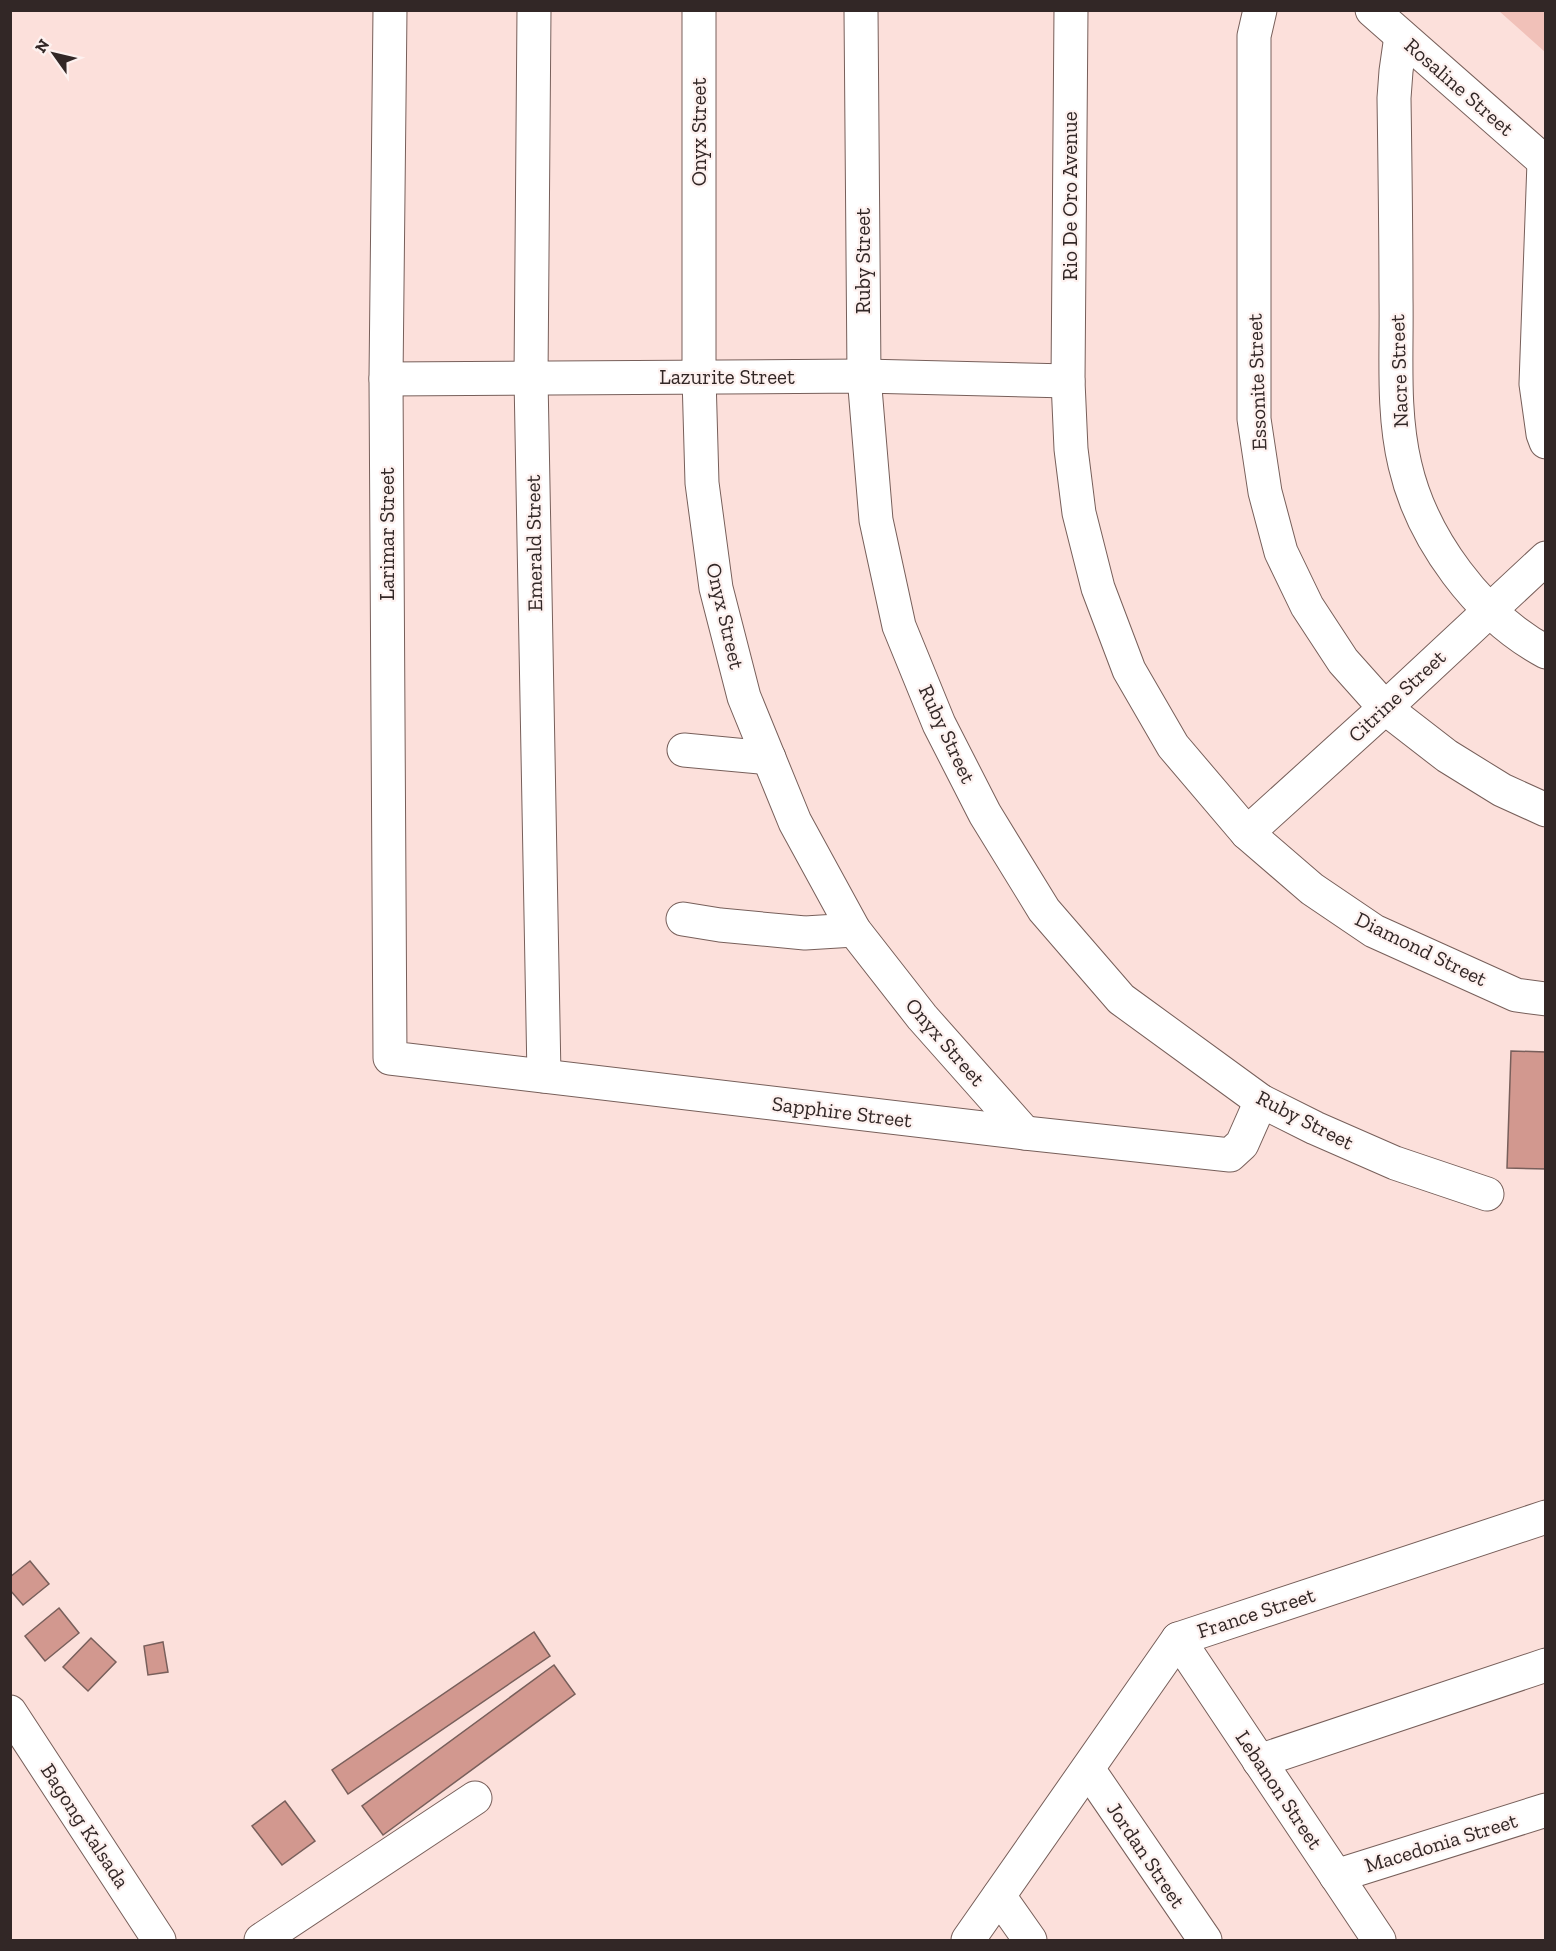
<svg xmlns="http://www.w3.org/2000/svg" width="1556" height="1951" viewBox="0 0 1556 1951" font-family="'Zilla Slab',serif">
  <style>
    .green { fill: #f1c1b9 }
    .building { fill: #d2988f; stroke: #785f5b; stroke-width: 1.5 }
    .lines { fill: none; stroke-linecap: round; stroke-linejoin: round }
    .minor-casing { stroke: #775f5a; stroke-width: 35 }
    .minor { stroke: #fff; stroke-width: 33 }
    .labels { text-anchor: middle; stroke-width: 4.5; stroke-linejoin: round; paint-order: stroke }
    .street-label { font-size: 21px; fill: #322726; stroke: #fdf1ef }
  </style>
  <rect width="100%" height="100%" fill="#fce0db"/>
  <path class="green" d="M1499,11H1545V52Z"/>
  <g class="building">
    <path d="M1511,1051L1546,1052V1169L1507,1168Z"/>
    <path d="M30,1561L49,1584L23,1605L10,1590V1577Z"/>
    <path d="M59,1608L79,1633L45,1661L25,1636Z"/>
    <path d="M534,1632L550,1656L348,1794L332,1770Z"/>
    <path d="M91,1638L116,1662L88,1691L63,1667Z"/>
    <path d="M163,1642L168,1672L148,1675L144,1646Z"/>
    <path d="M554,1665L575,1694L383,1835L362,1806Z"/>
    <path d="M285,1801L315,1841L282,1865L252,1826Z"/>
  </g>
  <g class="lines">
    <defs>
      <g id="minor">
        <path d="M390,10L386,379L390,1058L1025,1133L1230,1155L1242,1144L1261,1101"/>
        <path d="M534,10L531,378L544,1076"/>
        <path d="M699,10V377L702,483L716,588L744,697L795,822L854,930L922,1017L1025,1133"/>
        <path d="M861,10L864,376L876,520L899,626L939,724L985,814L1044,910L1121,999L1261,1101L1315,1128L1395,1163L1487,1194"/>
        <path d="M1071,10L1068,381L1071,449L1079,513L1098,588L1129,670L1173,746L1247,833L1312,889L1374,931L1516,995L1546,999"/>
        <path d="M1260,10L1254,36V419L1265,492L1281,552L1307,606L1343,661L1385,708L1447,756L1502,790L1546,810"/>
        <path d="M1372,10L1546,163"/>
        <path d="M1401,36L1396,71L1394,98C1395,164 1396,231 1396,298C1397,353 1392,411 1405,465C1422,539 1479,616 1546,652"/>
        <path d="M1544,162L1536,384L1543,434L1546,442"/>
        <path d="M386,379L864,376L1068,381"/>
        <path d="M684,750L769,758"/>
        <path d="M1247,833L1385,708L1546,558"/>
        <path d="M683,919L720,925L805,933L854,930"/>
        <path d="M1178,1639L1379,1940"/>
        <path d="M10,1712L159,1940"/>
        <path d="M1259,1761L1546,1665"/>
        <path d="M1088,1769L1205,1940"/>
        <path d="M1336,1876L1546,1810"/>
        <path d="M999,1896L1030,1940"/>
        <path d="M261,1940L475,1798"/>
        <path d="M968,1940L1178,1639L1546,1517"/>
      </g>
    </defs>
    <use href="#minor" class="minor-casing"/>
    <use href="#minor" class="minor"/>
  </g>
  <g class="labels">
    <g class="street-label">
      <text transform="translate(1459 87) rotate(41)" y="7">Rosaline Street</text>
      <text transform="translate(699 132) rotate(-90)" y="7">Onyx Street</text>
      <text transform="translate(1070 196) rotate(-90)" y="7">Rio De Oro Avenue</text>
      <text transform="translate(863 261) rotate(-90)" y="7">Ruby Street</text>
      <text transform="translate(1399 371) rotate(-92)" y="7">Nacre Street</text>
      <text x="727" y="384">Lazurite Street</text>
      <text transform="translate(1257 382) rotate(-92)" y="7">Essonite Street</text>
      <text transform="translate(387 534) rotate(-90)" y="7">Larimar Street</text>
      <text transform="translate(534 543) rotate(-91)" y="7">Emerald Street</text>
      <text transform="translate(725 616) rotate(77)" y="7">Onyx Street</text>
      <text transform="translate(1397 696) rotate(-43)" y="7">Citrine Street</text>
      <text transform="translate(947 734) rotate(65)" y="7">Ruby Street</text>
      <text transform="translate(1421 949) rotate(26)" y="7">Diamond Street</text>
      <text transform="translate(945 1042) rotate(49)" y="7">Onyx Street</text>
      <text transform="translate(842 1112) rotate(7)" y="7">Sapphire Street</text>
      <text transform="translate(1305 1120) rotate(27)" y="7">Ruby Street</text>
      <text transform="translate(1256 1613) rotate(-18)" y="7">France Street</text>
      <text transform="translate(1279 1790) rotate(56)" y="7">Lebanon Street</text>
      <text transform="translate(85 1826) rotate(57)" y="7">Bagong Kalsada</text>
      <text transform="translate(1441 1843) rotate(-17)" y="7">Macedonia Street</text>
      <text transform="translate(1146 1855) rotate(56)" y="7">Jordan Street</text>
    </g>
  </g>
  <rect width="1556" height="1951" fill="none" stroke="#322726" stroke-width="24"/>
  <g transform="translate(54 54) rotate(304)" stroke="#fdf1ef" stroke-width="4.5" paint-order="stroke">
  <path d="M0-4.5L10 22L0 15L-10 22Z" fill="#322726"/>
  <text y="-9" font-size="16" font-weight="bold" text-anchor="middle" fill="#322726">N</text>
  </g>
</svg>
